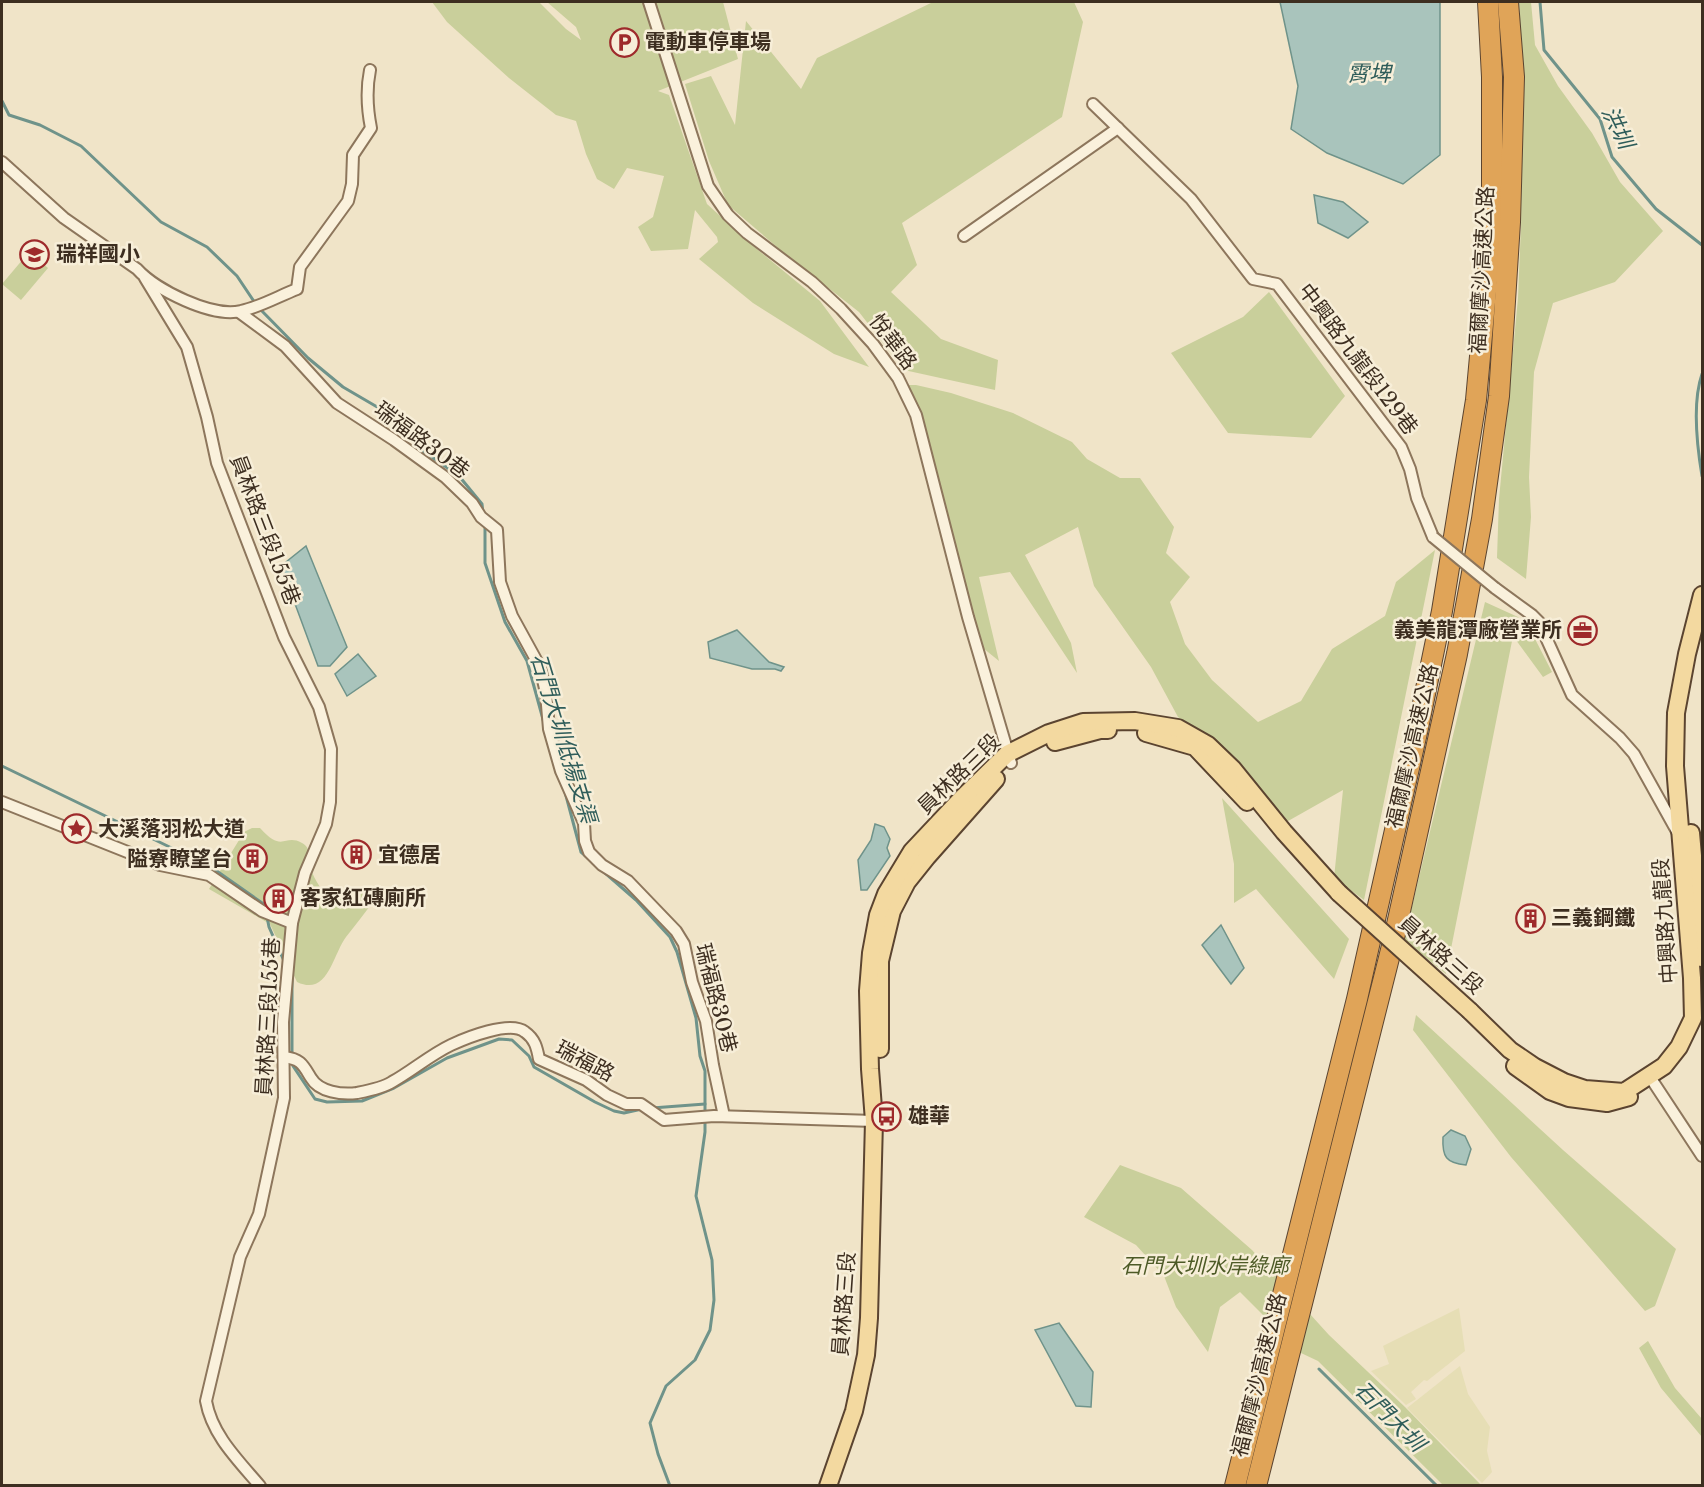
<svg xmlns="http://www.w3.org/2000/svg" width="1704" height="1487" viewBox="0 0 1704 1487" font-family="'Libre Baskerville','Noto Sans TC',serif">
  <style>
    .farmland { fill: #e6deb5 }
    .green { fill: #c9cf9b }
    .water { fill: #a9c4bc; stroke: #6f938a; stroke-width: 1.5 }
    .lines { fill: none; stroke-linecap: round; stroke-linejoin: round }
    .stream { stroke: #6f938a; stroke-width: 3 }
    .street-casing { stroke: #8d765c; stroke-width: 14 }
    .primary-casing { stroke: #5b4430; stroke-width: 20 }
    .highway-casing { stroke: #5b4430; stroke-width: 22 }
    .street { stroke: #faf1dc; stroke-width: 10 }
    .primary { stroke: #f3d9a0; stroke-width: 16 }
    .highway { stroke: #e0a458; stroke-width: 20 }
    .street-bridge-casing { stroke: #8d765c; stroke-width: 14; stroke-linecap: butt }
    .primary-bridge-casing { stroke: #5b4430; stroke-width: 20; stroke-linecap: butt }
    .street-bridge { stroke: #faf1dc; stroke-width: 10 }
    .primary-bridge { stroke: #f3d9a0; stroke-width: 16 }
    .labels { text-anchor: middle; stroke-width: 5; stroke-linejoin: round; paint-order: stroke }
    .poi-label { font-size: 21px; font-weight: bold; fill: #3d2e20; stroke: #f7eed8; text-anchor: start }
    .street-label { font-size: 21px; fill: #3d2e20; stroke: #f7eed8 }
    .park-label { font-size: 21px; font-style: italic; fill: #4d5a26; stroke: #f7eed8 }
    .water-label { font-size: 22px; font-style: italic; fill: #2f5d5a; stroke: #f7eed8 }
  </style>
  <rect width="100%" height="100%" fill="#f0e4c8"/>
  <g class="farmland">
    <path d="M1459,1308L1465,1351L1427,1381L1424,1380L1411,1392L1416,1399L1406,1405L1371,1371L1389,1364L1383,1346Z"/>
    <path d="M1460,1366L1468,1394L1490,1427L1487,1451L1492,1472L1482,1483L1407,1408Z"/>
  </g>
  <g class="green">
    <path d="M432,2H539L566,29L581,40L576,27L547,2H723L738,59L658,91L669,95L707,204L752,245L820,301L869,367L834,354L753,303L699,259L718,242L717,237L695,210L688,249L651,251L638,227L653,217L664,176L627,168L614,189L597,179L586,154L576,121L556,115L509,78L447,22Z"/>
    <path d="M933,2H1074L1083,22L1062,117L902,223L917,265L891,292L941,339L998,360L995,390L904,370L859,312L784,253L728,205L709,161L685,84L711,76L735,125L746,21L801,89L817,58Z"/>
    <path d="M1519,2H1531L1535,45L1558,86L1592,133L1620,182L1663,231L1615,282L1553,303L1534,372L1529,477L1531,517L1526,579L1497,558L1499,499L1518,298L1521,225L1522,69Z"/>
    <path d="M29,252L48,268L21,300L2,284Z"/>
    <path d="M1269,292L1345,396L1311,438L1228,433L1171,353L1243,317Z"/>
    <path d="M907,385H916L951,393L1013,413L1072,442L1087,459L1120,478H1140L1174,527L1166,553L1190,577L1170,602L1185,644L1212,680L1258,722L1301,701L1332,649L1385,616L1396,582L1435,550L1364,900L1334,878L1343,790L1281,825L1201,733L1178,717L1151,667L1094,586L1078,527L1025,555L1071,643L1077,673L1010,572L979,577L999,661L983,648Z"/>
    <path d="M1485,602L1518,617L1534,637L1552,672L1543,677L1513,636L1446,974L1404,940Z"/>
    <path d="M1222,798L1349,939L1334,979L1256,889L1234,903V864Z"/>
    <path d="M252,828H260C283,854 284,833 302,843C312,848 309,860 311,869C314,880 324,892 330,902L367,888L375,899C366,912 356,924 346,937C333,954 328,997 297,982L270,924L209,889L244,832Z"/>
    <path d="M1416,1015L1563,1150L1676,1249L1655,1306L1645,1311L1511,1157L1413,1030Z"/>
    <path d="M1120,1165L1181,1188L1252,1250L1329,1335L1405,1407L1481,1485H1443L1318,1361L1301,1353L1240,1292L1220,1307L1208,1352L1176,1307L1164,1276L1136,1245L1084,1217Z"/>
    <path d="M1648,1341L1675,1388L1702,1419V1437L1661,1388L1639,1348Z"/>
  </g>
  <g class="water">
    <path d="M1280,2H1440V155L1403,184L1327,153L1291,129L1298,86Z"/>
    <path d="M1314,195L1343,202L1368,222L1348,238L1318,223Z"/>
    <path d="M306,546L347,647L330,666H318L281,566Z"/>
    <path d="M737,630L769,662L784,667L781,671L775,669H752L710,658L708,642Z"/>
    <path d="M358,654L376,676L347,696L335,674Z"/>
    <path d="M875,824L884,827L890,839L887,848L890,856L867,890H861L858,860L871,840Z"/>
    <path d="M1221,925L1244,968L1231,984L1202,945Z"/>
    <path d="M1451,1130L1465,1136L1471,1149L1466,1165C1446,1163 1442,1157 1443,1137Z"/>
    <path d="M1059,1323L1093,1372L1091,1407L1076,1406L1035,1330Z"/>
  </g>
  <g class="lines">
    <g class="stream">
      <path d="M1540,2L1544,50L1600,119L1612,157L1656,209L1702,245"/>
      <path d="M2,101L9,115L40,125L81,146L161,222L207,247L237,276L255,303"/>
      <path d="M259,308L308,358L343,387L396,418L419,448L459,476L482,504L483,513"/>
      <path d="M1702,374C1692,403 1697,446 1702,476"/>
      <path d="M485,525V563L505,622L527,661L544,723"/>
      <path d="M2,766L211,867L265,905L266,910"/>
      <path d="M565,792L581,852L636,900L670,937L677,952L696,1018L700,1056L705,1071V1132L696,1196L712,1260L714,1300L710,1330L695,1360L666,1386L650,1423L658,1454L670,1486"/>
      <path d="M267,917L269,927L284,961"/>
      <path d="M291,975L292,978V1055"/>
      <path d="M293,1061V1066L315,1099L327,1102L362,1101L394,1088L447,1058L499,1039L512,1040L529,1056L534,1067L595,1102L614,1111L624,1113L642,1109"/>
      <path d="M652,1108L705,1104"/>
      <path d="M1319,1369L1437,1486"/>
    </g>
    <defs>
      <g id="street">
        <path d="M649,2L708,186L728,215L747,233L812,282L841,309L873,344L898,378L916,415L968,617L1011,763"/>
        <path d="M1093,104L1191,199L1253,279L1277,284L1401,447L1410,469L1417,498L1433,537"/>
        <path d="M2,162L64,218L137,269C156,290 212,318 241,311C260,307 279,296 297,289L300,267L348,201L352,184L353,155L371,128C367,108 366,90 370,70"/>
        <path d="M964,236L1118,128"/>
        <path d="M145,278L187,347L207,417L217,463L284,637L319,707L331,749L330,802L326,824L305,873L292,923L283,1022L284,1098L259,1214L240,1257L206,1401C212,1435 238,1460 260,1486"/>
        <path d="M239,312L285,346L337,403L394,440L445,477L472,503L481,517L497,530L500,582L512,616L540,667L546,693L549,729L561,771L584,823L585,841L589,852L602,865L628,881L676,931L684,944L692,982L706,1021L713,1065L724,1116"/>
        <path d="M1495,588L1532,615L1539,622L1572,695L1620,738L1634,754L1678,833"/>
        <path d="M2,802L160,865L209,875L262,911L292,923"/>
        <path d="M284,1057C301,1059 303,1065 311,1078C319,1092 342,1095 357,1093C367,1091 383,1088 392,1082C412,1071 430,1055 451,1045C466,1038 510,1020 525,1032C535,1039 537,1048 539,1059L586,1080L607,1095L626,1104H641L664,1120L714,1116L874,1121"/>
        <path d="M1650,1077L1702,1156"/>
      </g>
      <g id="primary">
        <path d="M1146,733L1195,747L1247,802"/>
        <path d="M1055,742L1100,730H1108"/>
        <path d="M1691,833L1702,958"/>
        <path d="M1470,1011L1510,1050L1535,1067L1564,1082L1585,1089L1624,1092L1664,1066L1679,1047L1693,1018L1692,978L1675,766L1676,713L1687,654L1702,595"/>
        <path d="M880,1049V961L892,911L907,882L927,857L996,779"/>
        <path d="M1515,1066L1550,1091L1569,1098L1607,1103L1629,1097"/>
        <path d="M828,1486L854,1411L866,1355L869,1318L874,1121L870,1069L868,991L871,953L878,915L886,894L912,851L960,800L1007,754L1049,733L1083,722L1135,721L1178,728L1208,745L1233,769L1284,832L1339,893"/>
      </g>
      <g id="highway">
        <path d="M1235,1486L1357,999L1418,728L1442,611L1476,400L1492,226V77L1488,2"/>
        <path d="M1256,1486L1394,938L1457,654L1482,519L1499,396L1510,222L1514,77L1508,2"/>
      </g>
    </defs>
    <use href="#street" class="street-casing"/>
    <use href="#primary" class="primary-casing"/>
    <use href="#highway" class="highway-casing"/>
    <use href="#street" class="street"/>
    <use href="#primary" class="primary"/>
    <use href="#highway" class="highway"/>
    <defs>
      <path id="street-bridge" d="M1433,537L1495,588"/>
      <path id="primary-bridge" d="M1339,893L1470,1011"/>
    </defs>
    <use href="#street-bridge" class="street-bridge-casing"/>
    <use href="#primary-bridge" class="primary-bridge-casing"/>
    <use href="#street-bridge" class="street-bridge"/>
    <use href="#primary-bridge" class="primary-bridge"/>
  </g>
  <defs>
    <symbol id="parking-ring" viewBox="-11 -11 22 22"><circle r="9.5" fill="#f7eed8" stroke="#9e2a2b" stroke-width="1.5"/><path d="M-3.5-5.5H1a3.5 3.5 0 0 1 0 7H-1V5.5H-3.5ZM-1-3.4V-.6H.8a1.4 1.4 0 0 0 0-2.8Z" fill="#9e2a2b"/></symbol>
    <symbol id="school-ring" viewBox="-11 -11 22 22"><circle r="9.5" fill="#f7eed8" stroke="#9e2a2b" stroke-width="1.5"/><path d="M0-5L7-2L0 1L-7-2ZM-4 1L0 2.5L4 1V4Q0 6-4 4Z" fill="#9e2a2b"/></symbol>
    <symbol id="office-ring" viewBox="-11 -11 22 22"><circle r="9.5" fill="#f7eed8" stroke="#9e2a2b" stroke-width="1.5"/><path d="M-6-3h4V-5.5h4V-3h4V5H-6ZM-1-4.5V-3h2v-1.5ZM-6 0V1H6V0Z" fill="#9e2a2b"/></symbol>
    <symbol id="sight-ring" viewBox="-11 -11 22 22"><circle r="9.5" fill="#f7eed8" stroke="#9e2a2b" stroke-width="1.5"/><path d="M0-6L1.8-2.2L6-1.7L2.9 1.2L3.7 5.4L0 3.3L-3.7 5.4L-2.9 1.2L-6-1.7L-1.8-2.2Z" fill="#9e2a2b"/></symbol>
    <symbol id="building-ring" viewBox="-11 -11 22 22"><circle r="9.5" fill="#f7eed8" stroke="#9e2a2b" stroke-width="1.5"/><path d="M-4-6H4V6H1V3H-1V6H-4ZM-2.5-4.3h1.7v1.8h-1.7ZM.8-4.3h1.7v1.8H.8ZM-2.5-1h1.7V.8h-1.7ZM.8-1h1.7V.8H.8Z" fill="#9e2a2b"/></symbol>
    <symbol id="bus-ring" viewBox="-11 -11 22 22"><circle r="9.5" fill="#f7eed8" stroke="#9e2a2b" stroke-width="1.5"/><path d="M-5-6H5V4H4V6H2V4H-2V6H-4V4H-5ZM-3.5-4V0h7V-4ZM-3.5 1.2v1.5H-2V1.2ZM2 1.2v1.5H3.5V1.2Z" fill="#9e2a2b"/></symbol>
  </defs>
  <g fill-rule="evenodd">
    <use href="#parking-ring" x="608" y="26" width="33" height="33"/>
    <use href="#school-ring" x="18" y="238" width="33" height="33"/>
    <use href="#office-ring" x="1566" y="614" width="33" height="33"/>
    <use href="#sight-ring" x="60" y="812" width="33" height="33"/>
    <use href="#building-ring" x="340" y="838" width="33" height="33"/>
    <use href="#building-ring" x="236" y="842" width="33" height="33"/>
    <use href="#building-ring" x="262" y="882" width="33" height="33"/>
    <use href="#building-ring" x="1514" y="902" width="33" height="33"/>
    <use href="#bus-ring" x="870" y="1100" width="33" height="33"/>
  </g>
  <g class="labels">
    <g class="poi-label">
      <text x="645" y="49">電動車停車場</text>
      <text x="56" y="261">瑞祥國小</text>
      <text x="1562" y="637" text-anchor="end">義美龍潭廠營業所</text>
      <text x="98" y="836">大溪落羽松大道</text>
      <text x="378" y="862">宜德居</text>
      <text x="232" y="866" text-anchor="end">隘寮瞭望台</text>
      <text x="300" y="905">客家紅磚廁所</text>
      <text x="1551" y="925">三義鋼鐵</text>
      <text x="908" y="1123">雄華</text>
    </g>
    <g class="street-label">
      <text transform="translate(1482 270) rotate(-87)" y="7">福爾摩沙高速公路</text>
      <text transform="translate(893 342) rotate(53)" y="7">悅華路</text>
      <text transform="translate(1358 359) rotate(53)" y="7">中興路九龍段129巷</text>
      <text transform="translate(422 440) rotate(37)" y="7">瑞福路30巷</text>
      <text transform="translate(265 530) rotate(69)" y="7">員林路三段155巷</text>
      <text transform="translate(1412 746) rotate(-77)" y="7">福爾摩沙高速公路</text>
      <text transform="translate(959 774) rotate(-44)" y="7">員林路三段</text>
      <text transform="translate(1665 921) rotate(-94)" y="7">中興路九龍段</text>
      <text transform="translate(1441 955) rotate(42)" y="7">員林路三段</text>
      <text transform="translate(716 998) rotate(76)" y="7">瑞福路30巷</text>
      <text transform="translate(268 1017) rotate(-87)" y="7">員林路三段155巷</text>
      <text transform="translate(585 1061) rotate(28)" y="7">瑞福路</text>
      <text transform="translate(844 1304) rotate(-86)" y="7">員林路三段</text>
      <text transform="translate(1259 1375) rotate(-76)" y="7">福爾摩沙高速公路</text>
    </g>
    <g class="park-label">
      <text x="1205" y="1273">石門大圳水岸綠廊</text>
    </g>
    <g class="water-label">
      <text x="1369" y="81">霄埤</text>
      <text transform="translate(1618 127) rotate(64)" y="8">洪圳</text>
      <text transform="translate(564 738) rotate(73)" y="8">石門大圳低揚支渠</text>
      <text transform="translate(1390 1416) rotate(45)" y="8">石門大圳</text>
    </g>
  </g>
  <rect width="1704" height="1487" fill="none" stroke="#3d2e20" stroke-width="6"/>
</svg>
